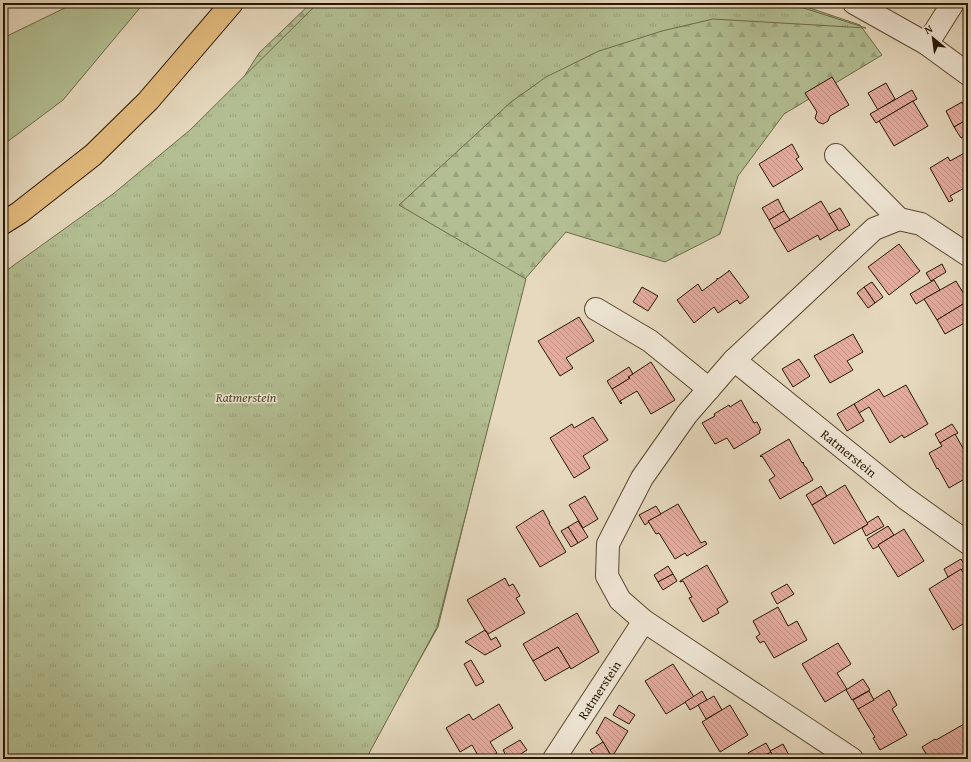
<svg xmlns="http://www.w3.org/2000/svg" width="971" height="762" viewBox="0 0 971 762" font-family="'Gentium Book Plus',serif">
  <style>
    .grass { fill: #b3bf93; stroke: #6d6b4a }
    .forest { fill: url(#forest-firs); stroke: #6d6b4a }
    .park { fill: url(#park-tufts); stroke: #6d6b4a }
    .building { fill: url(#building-back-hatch); stroke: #271701 }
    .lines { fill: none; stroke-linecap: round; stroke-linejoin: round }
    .minor-casing { stroke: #574830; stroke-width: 24 }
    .major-casing { stroke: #271701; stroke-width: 24 }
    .minor { stroke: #efe6d5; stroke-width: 22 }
    .major { stroke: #e3bc7f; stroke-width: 22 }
    .labels { text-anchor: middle; stroke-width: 3; stroke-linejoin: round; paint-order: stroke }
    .park-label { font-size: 13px; font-style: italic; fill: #51492d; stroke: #efe6d5 }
    .street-label { font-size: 13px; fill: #271701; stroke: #efe6d5 }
  </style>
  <defs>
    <pattern id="forest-firs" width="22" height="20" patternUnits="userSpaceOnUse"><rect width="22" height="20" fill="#b3bf93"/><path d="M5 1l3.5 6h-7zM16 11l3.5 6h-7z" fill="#9aa37d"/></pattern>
    <pattern id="park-tufts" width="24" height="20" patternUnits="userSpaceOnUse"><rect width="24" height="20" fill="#b3bf93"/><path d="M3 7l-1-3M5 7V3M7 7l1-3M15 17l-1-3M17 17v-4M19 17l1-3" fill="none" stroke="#9aa37d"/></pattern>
    <pattern id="building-back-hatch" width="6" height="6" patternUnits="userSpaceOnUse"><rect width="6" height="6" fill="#e4ab9e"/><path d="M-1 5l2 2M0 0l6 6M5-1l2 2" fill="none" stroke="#c49286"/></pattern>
  </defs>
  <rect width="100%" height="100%" fill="#e6d9be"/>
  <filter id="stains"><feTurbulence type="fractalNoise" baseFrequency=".005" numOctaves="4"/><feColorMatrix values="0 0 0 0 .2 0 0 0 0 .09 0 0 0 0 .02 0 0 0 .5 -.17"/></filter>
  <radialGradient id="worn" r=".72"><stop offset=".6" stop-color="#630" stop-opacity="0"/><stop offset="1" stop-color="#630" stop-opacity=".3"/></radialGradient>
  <path class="grass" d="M75,3H144L63,100L3,145V38Z"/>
  <path class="forest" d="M311,3H795L860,25L882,55L784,114L738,176L720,234L665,262L566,232L524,280L438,627L364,759H24L214,124L259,53Z"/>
  <path class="park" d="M318,3H788L866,28L713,19L662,31L599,51L546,77L511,102L399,205L526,279L437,627L366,759H3V273L113,194L190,130Z"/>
  <g class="building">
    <path d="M832,77L849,105L830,116L828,121L823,124L818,122L815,118L817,112L805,93Z"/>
    <path d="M886,83L895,99L878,110L868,93Z"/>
    <path d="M912,90L917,99L913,101L876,123L870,114Z"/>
    <path d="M913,101L928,126L894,146L879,121Z"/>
    <path d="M962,102L968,112V119L954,127L946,111Z"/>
    <path d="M968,119V134L961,138L954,127Z"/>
    <path d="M792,144L799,157L796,159L803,169L773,187L759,164Z"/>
    <path d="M968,151V186L950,196L953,200L949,202L930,168L948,157L950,161Z"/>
    <path d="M778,199L784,211L769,220L762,208Z"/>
    <path d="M821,201L838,229L820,240L818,235L788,252L774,229Z"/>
    <path d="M840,208L850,225L839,231L829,214Z"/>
    <path d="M784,211L790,220L774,229L769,220Z"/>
    <path d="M899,244L920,271L889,295L868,267Z"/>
    <path d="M942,264L946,272L931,281L926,273Z"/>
    <path d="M729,270L749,297L740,304L737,300L718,313L714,307L694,323L677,300L698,284L702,291L717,280V278L718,279L729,271Z"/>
    <path d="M934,280L940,290L916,304L910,294Z"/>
    <path d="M956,281L968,301L937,320L924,299Z"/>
    <path d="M872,282L883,297L875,303L864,287Z"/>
    <path d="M642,287L658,296L648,311L633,302Z"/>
    <path d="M864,287L875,303L868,308L857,293Z"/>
    <path d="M968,301V321L945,334L937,320Z"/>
    <path d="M579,317L594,341L566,358L573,368L560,376L538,341Z"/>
    <path d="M853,334L863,352L847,361L853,370L830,383L814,356Z"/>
    <path d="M799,359L810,376L793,387L782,369Z"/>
    <path d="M651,362L675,400L651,414L637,391L620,401L622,403L621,404L612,389L630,378L628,377Z"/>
    <path d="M629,367L633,374L628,377L630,378L612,389L607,381Z"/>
    <path d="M906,385L928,424L904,438L902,435L890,443L869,407L859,413L854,404L879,389L884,397Z"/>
    <path d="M741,400L754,423L757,422L761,430L759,431L760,433L734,449L727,438L715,444L702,423L715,416L714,414L729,405L730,407Z"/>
    <path d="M854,404L864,421L847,431L837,414Z"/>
    <path d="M593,417L608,440L583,456L590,468L574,478L550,438L572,424L574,428Z"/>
    <path d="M952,424L958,433L940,443L935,434Z"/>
    <path d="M955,434L968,457V477L949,488L938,468L937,469L929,453L942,446L940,443Z"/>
    <path d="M789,439L802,463L803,462L804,463H803L805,467H806L813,480L780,499L769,480L775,476L762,456L761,457L760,456Z"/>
    <path d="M845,485L868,524L834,544L812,505Z"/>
    <path d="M821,486L827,496L812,505L806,495Z"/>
    <path d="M585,496L598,519L583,528L569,505Z"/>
    <path d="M678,504L701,543L705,541L707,544L687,556L685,553L675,559L659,533L656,534L648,521Z"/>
    <path d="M656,506L661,514L648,521L649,522L645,525L639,515Z"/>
    <path d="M543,510L550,523H549L566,552L540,567L516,527Z"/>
    <path d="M878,516L884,526L866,536L862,528L868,524L867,523Z"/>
    <path d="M578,521L588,537L578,543L568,527Z"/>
    <path d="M888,526L894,535L878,545L879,546L873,549L867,539Z"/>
    <path d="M568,527L578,543L571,547L561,531Z"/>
    <path d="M904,529L924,561L898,577L878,545Z"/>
    <path d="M961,559L966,567L948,577L944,569Z"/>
    <path d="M707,565L728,602L717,609L719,613L703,622L689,598L692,597L683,581L680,582V581Z"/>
    <path d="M668,566L673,574L658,582L654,575Z"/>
    <path d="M961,569L968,580V621L953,630L929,589Z"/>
    <path d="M673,574L677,581L663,590L658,582Z"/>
    <path d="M505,578L509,586L513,584L520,596L516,598L525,613L488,634L485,630L467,600Z"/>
    <path d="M787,584L794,594L777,604L771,593Z"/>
    <path d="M778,607L788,626L797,621L807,640L774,658L764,641L760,643L756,637L760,634L753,621Z"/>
    <path d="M577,613L599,652L571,669L558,647L533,661L523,644Z"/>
    <path d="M485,630L486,632V631L491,640L496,637L501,646L485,655L465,642Z"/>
    <path d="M838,643L851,664L837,673L847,689L825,702L802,664Z"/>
    <path d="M558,647L570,667L545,681L533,661Z"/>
    <path d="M471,660L484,682L476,686L464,664Z"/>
    <path d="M673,664L694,697L666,714L645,681Z"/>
    <path d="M863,679L870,690L852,700L846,690Z"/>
    <path d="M889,690L897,705L892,709L907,735L880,750L873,738L875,737L858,709Z"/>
    <path d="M702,691L707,700L690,710L685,702Z"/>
    <path d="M869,691L874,700L858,709L853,700Z"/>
    <path d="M714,696L722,710L706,719L698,705Z"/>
    <path d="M499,704L513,728L490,742L497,753L488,759H480L472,745L460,752L446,728L469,714L473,720Z"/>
    <path d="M619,705L635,715L629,724L613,715Z"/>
    <path d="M730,705L748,735L720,752L702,722Z"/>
    <path d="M605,717L628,731L612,757L598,734L596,733Z"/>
    <path d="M964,724L968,731V759H929L922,747L935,739L936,740Z"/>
    <path d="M520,740L527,750L513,759H508L503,750Z"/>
    <path d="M603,742L613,759H588L594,755L590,750Z"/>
    <path d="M766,743L771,752L758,759H752L748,753Z"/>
    <path d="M783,744L791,759H775L771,752L770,751Z"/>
  </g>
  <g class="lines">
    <defs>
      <g id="minor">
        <path d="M854,3L927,44L968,74"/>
        <path d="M927,44L953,3"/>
        <path d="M836,155L899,219"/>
        <path d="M596,309L650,341L709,389"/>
        <path d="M734,360L905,498L968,543"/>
        <path d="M644,621L852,759"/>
        <path d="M554,759L644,621L620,600L607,576L608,544L642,478L687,414L734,360L874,229L899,219L921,224L968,255"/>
      </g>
      <path id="major" d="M3,223L19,213L93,155L148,101L232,3"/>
    </defs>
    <use href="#minor" class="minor-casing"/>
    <use href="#major" class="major-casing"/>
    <use href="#minor" class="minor"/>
    <use href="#major" class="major"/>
  </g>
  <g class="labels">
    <g class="park-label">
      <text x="246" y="402">Ratmerstein</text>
    </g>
    <g class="street-label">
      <text transform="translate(849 453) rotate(39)" y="5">Ratmerstein</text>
      <text transform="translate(599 690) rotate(-57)" y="5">Ratmerstein</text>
    </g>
  </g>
  <rect width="971" height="762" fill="none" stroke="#e6d9be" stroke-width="16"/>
  <rect x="4" y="4" width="963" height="754" fill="none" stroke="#271701" stroke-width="2"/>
  <rect x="8" y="8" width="955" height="746" fill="none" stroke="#271701"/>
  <g transform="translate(933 38) rotate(331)" stroke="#efe6d5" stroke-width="3" paint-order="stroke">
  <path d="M0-3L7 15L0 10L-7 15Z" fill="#271701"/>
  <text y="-6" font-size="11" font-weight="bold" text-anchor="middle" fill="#271701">N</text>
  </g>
  <rect width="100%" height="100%" filter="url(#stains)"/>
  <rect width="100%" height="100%" fill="url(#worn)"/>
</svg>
